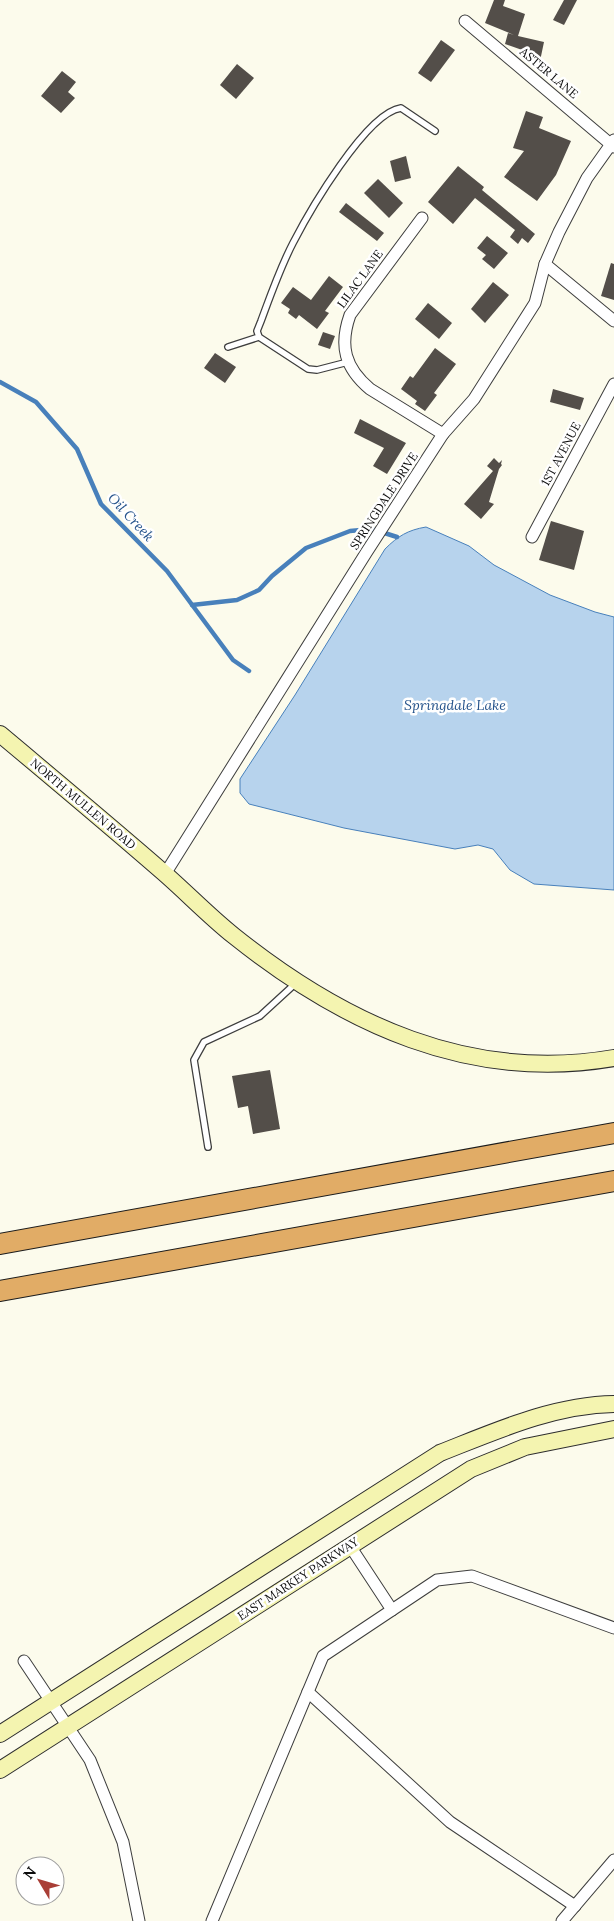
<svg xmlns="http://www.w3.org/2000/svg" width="614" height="1921" viewBox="0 0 614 1921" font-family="Lora,serif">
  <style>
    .water { fill: #b7d3ed; stroke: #4880bb }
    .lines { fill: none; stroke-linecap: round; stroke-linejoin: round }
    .stream { stroke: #4880bb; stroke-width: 4.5 }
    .building { fill: #534e49 }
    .lane-casing { stroke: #3e3e3e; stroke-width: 8 }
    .street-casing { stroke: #3e3e3e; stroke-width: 13 }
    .secondary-casing { stroke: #2d2d2d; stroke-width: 18 }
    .highway-casing { stroke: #1c1c1c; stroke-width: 22 }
    .lane { stroke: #fff; stroke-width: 5.5 }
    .street { stroke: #fff; stroke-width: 11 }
    .secondary { stroke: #f4f4b0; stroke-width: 16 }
    .highway { stroke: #e1ac66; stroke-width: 20 }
    .labels { text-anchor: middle; stroke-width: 5; stroke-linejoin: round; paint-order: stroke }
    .street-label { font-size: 12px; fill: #0b0b0b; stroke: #fff }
    .water-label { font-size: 14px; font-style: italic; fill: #26548c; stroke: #fff }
  </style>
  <rect width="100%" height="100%" fill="#fcfbec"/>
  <path class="water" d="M426,527L469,546L494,565L550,595L595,612L614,617V890L534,884L510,870L493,849L478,845L455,849L344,828L249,804L240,793V779L295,695L385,549C398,536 408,530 426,527Z"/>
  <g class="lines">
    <g class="stream">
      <path d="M0,382L36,402L77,449L101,504L167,571L233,660L249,671"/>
      <path d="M192,605L237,600L259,590L272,576L306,548L350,531L372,529L397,537"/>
    </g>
  </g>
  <g class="building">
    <path d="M494,0H505L503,6L525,14L518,36L544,42L540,61L523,56L525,51L505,44L508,33L514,35L485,23Z"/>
    <path d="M564,0H577L564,25L553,20Z"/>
    <path d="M441,40L455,50L431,82L418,73Z"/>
    <path d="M237,64L254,78L236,99L220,85Z"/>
    <path d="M62,71L76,82L68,92L75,98L61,113L41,96Z"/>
    <path d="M526,111L543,117L539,128L571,141L556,175L537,201L504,177L524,151L513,148Z"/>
    <path d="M406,156L411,178L395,182L390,161Z"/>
    <path d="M458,166L484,187L482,190L535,234L528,243L522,238L518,244L510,237L515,230L475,198L453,224L428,202Z"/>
    <path d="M378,179L403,203L389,218L364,193Z"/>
    <path d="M346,203L384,233L377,241L339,212Z"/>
    <path d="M487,236L508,253L494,269L482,259L486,255L477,248Z"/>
    <path d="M611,263L614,264V300L601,296Z"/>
    <path d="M329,276L343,287L325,311L329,313L317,329L299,315L296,319L288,313L290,309L281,303L293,287L311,300Z"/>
    <path d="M493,282L509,295L485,323L471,309Z"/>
    <path d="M428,303L452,323L439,339L415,319Z"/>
    <path d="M323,332L335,336L330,349L318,345Z"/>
    <path d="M435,348L456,364L434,393L437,395L425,411L415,404L417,401L401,389L410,376L413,378Z"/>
    <path d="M215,353L236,367L225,383L204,368Z"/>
    <path d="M553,389L584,398L580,410L550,402Z"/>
    <path d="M360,419L406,443L387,474L373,466L384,448L354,433Z"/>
    <path d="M494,458L499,463L502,460L501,464L502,465L499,469L489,502L494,504L481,519L464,504L493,471L487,466Z"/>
    <path d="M551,521L584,531L574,570L539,560Z"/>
    <path d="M270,1070L280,1129L253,1134L248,1106L238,1108L232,1076Z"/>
  </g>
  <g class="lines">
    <defs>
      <g id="lane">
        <path d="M228,347L259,337"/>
        <path d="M348,362L317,370L308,369L259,337L257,331L261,321C271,294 280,268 293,243C309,212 366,113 401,108L435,131"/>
        <path d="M208,1147L194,1060L204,1042L260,1016L296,983"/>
      </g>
      <g id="street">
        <path d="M465,21L614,147"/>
        <path d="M422,218L350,315C339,346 345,368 370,389L443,434"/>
        <path d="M545,264L614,321"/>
        <path d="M532,537L614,384"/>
        <path d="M165,874L366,553L443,434L474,399L535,303L545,264L559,232L587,178L614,140"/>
        <path d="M350,1546L392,1610"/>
        <path d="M24,1661L90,1760L123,1842L139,1921"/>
        <path d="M308,1692L450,1822L575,1906"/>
        <path d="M212,1921L323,1656L437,1580L472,1576L614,1628"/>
        <path d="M562,1921L614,1860"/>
      </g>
      <g id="secondary">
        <path d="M0,734C55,780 110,826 164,873C188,894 210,917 234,936C344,1024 470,1083 614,1058"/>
        <path d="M0,1734L440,1453C496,1431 553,1405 614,1404"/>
        <path d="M0,1770L471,1469L525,1447L614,1429"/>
      </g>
      <g id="highway">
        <path d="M0,1244L614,1133"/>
        <path d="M0,1291L614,1181"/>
      </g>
    </defs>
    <use href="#lane" class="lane-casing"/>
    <use href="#street" class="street-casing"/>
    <use href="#secondary" class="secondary-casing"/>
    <use href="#highway" class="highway-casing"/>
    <use href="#lane" class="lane"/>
    <use href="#street" class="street"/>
    <use href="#secondary" class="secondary"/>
    <use href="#highway" class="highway"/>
  </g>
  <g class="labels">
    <g class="street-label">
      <text transform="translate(549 73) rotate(40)" y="4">ASTER LANE</text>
      <text transform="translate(360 279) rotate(-54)" y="4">LILAC LANE</text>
      <text transform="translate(561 454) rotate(-62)" y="4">1ST AVENUE</text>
      <text transform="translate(384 501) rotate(-57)" y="4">SPRINGDALE DRIVE</text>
      <text transform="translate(83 804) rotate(40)" y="4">NORTH MULLEN ROAD</text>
      <text transform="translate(298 1579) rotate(-33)" y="4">EAST MARKEY PARKWAY</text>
    </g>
    <g class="water-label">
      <text transform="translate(131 517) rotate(47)" y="5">Oil Creek</text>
      <text x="455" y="710">Springdale Lake</text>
    </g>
  </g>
  <g transform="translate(40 1881) rotate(308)"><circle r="24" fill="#ffffff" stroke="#9d9d9d"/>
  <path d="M0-4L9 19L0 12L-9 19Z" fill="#a93e36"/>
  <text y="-8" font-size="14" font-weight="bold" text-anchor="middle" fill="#0b0b0b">N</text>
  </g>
</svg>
